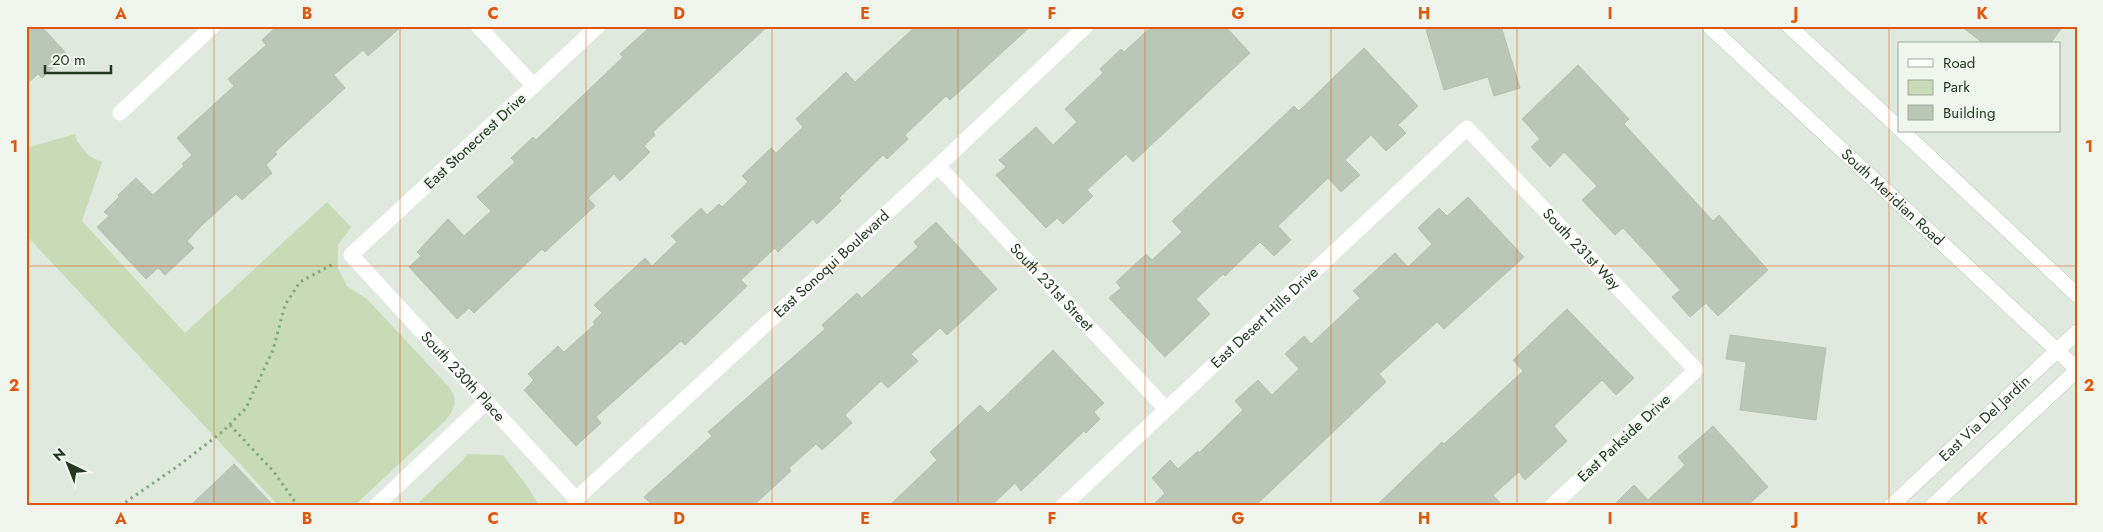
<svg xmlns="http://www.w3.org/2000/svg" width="2103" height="532" viewBox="0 0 2103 532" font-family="Jost,sans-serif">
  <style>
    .green { fill: #c8dbb7 }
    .building { fill: #bac7b6; stroke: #b4c3b1 }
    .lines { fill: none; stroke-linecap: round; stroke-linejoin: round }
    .secondary-casing { stroke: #b4c9b1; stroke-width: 16 }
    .path { stroke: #82ad7f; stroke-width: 3; stroke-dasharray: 2.5 4; stroke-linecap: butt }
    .street { stroke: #fff; stroke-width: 15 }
    .secondary { stroke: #fff; stroke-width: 15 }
    .grid { fill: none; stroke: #de570d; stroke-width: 1; stroke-opacity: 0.55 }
    .labels { text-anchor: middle; stroke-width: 4; stroke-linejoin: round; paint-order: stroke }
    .street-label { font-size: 15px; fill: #203920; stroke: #f0f6ee }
    .neatline { fill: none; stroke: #de570d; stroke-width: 2 }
    .grid-label { font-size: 16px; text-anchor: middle; font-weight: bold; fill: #de570d }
  </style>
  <rect width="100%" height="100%" fill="#e0e9de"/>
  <g class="green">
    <path d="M75,134L77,141L89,156L102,162L82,221L185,333L327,202L351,227L338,245V268L347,286L367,299L450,388C458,402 455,408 446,420L354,506H279L26,235V148Z"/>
    <path d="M467,454L503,455L528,487L539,506H415L464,459Z"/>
  </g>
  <g class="building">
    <path d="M26,26H41L67,54L42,78L38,74L26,85Z"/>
    <path d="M277,26H402L368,56L363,50L334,75L345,88L275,152L277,154L266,165L272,173L242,200L236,194L201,226L187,241L194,248L165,275L158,268L146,279L97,227L109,216L104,212L119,197L118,195L136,178L153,195L184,166L182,164L192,155L177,138L234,86L228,79L266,45L262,40Z"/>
    <path d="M651,26H768L653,132L655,135L644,146L650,152L620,181L614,174L588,198L595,206L545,252L542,249L474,313L469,308L457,319L409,267L421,256L417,252L448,219L464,236L491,211L477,197L515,162L511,158L533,137L536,140L623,57L620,54Z"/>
    <path d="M916,26H1031L950,100L946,96L905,135L908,139L887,159L883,155L839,198L841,201L817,224L813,219L778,252L775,248L741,280L747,286L685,345L681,341L596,417L601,423L576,446L524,390L534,380L528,374L558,346L564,352L595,324L593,322L602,313L594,305L645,258L652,266L677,242L671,236L701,208L707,215L719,204L722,207L748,182L742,176L771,148L776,153L803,127L796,119L846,72L855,82Z"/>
    <path d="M1152,26H1225L1250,53L1133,162L1126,154L1087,190L1093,196L1063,224L1057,218L1046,228L996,175L1006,167L999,160L1036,127L1053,145L1077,122L1065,109L1103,73L1100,69L1121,49L1124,52Z"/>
    <path d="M1425,26H1501L1520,88L1494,96L1488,77L1444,90Z"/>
    <path d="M1961,26H2063L2050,44H1984Z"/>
    <path d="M1364,48L1418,106L1398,125L1406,133L1386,151L1371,135L1345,160L1360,175L1341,192L1328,178L1278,226L1291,240L1274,256L1260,242L1225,276L1223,274L1196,299L1210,314L1165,357L1109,298L1121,288L1116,282L1146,254L1152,260L1182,232L1172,221L1294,106L1299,111Z"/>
    <path d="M1578,65L1629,119L1624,124L1713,221L1719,215L1768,270L1718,316L1706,303L1690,317L1672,297L1680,290L1651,258L1623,228L1615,235L1582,200L1597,186L1564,152L1550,167L1531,147L1540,139L1522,119Z"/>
    <path d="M1468,197L1524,257L1444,329L1437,322L1379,374L1386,382L1255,506H1152L1165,493L1152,478L1170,460L1178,469L1198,451L1199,453L1243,410L1235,401L1258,380L1272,395L1299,369L1285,354L1304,336L1311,344L1360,298L1353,291L1395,253L1408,267L1432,244L1418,228L1439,208L1447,216Z"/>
    <path d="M936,222L997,289L947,335L940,328L911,354L918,361L888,388L881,381L845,415L852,423L822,450L816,444L789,468L791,471L753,506H653L644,497L712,436L708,432L825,329L822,325L857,293L862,298L918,247L914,242Z"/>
    <path d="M1567,309L1634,378L1616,395L1602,380L1554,426L1567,441L1525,480L1519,472L1493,495L1503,506H1376L1442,442L1444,444L1523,371L1513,360Z"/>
    <path d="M1730,335L1826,348L1816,420L1740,410L1746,362L1726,359Z"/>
    <path d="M1053,350L1104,403L1094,412L1100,419L1086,433L1084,431L1021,491L1015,483L991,506H889L937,460L930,452L980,405L988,413Z"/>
    <path d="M1713,426L1768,487L1747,506H1613L1634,485L1648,500L1685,465L1678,457Z"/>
    <path d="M234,464L274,506H190Z"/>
  </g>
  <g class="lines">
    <defs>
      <g id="secondary">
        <path id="s4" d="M1709,26L2077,369"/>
        <path d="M1789,26L1899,128"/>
        <path d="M1902,131L2077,295"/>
        <path id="s5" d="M1891,506L2077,332"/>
        <path d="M1932,506L2077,370"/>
      </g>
    </defs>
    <use href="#secondary" class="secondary-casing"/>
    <g class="path">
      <path d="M230,425L274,472L298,506"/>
      <path d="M120,506L178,466L222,432L246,408L273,350L285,305L300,282L335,263"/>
    </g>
    <g class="street">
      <path d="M478,26L534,86"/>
      <path id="s1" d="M598,26L351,255L576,499L938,166L1086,26"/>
      <path d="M120,113L213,26"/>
      <path id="s2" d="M938,166L1166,409"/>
      <path d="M376,506L486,402"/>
      <path id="s3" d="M1063,506L1467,128L1696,370L1552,506"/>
    </g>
    <use href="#secondary" class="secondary"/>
  </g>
  <path class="grid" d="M214,26V506M400,26V506M586,26V506M772,26V506M958,26V506M1145,26V506M1331,26V506M1517,26V506M1703,26V506M1889,26V506M26,266H2077"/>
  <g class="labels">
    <g class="street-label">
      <text transform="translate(475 141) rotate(-43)" y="5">East Stonecrest Drive</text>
      <text dy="5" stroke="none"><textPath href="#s4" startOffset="251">South Meridian Road</textPath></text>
      <text dy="5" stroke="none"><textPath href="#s3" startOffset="720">South 231st Way</textPath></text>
      <text dy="5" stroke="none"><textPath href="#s1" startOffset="1016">East Sonoqui Boulevard</textPath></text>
      <text dy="5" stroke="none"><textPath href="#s2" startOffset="166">South 231st Street</textPath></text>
      <text dy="5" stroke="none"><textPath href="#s3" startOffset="276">East Desert Hills Drive</textPath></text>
      <text dy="5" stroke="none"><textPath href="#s1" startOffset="502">South 230th Place</textPath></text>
      <text dy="5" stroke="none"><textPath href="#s5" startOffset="128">East Via Del Jardin</textPath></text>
      <text transform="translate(1624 438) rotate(-43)" y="5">East Parkside Drive</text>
    </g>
  </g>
  <rect width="2103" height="532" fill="none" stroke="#f0f6ee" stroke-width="55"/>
  <rect x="1898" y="42" width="162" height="90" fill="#f0f6ee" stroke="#9daa9c"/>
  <rect x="1908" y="59" width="25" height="8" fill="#ffffff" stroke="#9daa9c"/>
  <text x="1943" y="68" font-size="15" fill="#203920">Road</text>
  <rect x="1908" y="80" width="25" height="15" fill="#c8dbb7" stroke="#9daa9c"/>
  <text x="1943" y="92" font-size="15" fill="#203920">Park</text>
  <rect x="1908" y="105" width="25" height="15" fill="#bac7b6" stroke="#9daa9c"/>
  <text x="1943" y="118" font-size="15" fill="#203920">Building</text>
  <g transform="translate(68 464) rotate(317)" stroke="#f0f6ee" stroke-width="4" paint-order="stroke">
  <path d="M0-4L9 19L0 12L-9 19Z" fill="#203920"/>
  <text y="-8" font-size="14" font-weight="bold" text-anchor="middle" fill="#203920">N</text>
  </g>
  <path d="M45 65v8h66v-8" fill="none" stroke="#203920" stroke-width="2.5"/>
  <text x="52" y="65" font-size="15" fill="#203920" stroke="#f0f6ee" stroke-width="4" paint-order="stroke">20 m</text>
  <rect x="28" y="28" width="2048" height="476" class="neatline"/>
  <g class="grid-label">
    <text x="121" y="19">A</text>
    <text x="307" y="19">B</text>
    <text x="493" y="19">C</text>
    <text x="679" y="19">D</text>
    <text x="865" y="19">E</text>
    <text x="1052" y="19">F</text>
    <text x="1238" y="19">G</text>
    <text x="1424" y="19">H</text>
    <text x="1610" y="19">I</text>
    <text x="1796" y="19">J</text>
    <text x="1982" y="19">K</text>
    <text x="14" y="152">1</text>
    <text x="2089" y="152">1</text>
    <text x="14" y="391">2</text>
    <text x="2089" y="391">2</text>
    <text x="121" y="524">A</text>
    <text x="307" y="524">B</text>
    <text x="493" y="524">C</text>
    <text x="679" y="524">D</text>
    <text x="865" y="524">E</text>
    <text x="1052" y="524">F</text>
    <text x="1238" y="524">G</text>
    <text x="1424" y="524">H</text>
    <text x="1610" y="524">I</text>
    <text x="1796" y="524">J</text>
    <text x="1982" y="524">K</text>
  </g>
</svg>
